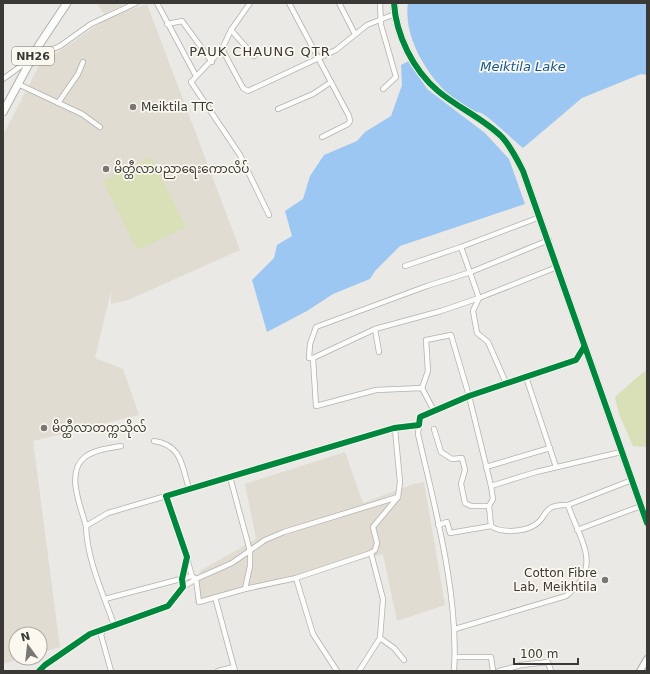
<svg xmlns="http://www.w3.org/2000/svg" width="650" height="674" viewBox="0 0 650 674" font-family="'DejaVu Sans','Noto Sans Myanmar',sans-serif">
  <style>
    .built { fill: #e0dcd2 }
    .green { fill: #d9dfb6 }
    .water { fill: #9cc7f3 }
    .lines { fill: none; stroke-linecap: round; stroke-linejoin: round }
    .minor-casing { stroke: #b2b1ad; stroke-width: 6 }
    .tertiary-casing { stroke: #b2b1ad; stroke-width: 8 }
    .trunk-casing { stroke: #b2b1ad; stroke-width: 9 }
    .minor { stroke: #fcfcfb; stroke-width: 4.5 }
    .tertiary { stroke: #fcfcfb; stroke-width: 5.5 }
    .trunk { stroke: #fcfcfb; stroke-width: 7 }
    .cycleway-casing { stroke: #fbf8f0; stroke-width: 8 }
    .cycleway { stroke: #00873e; stroke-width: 6 }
    .poi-dot { fill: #787773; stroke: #fbf8f0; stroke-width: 1.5 }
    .labels { text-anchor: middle; stroke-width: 3.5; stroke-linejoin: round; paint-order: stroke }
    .shield { fill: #fbf8f0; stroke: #74726d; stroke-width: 1 }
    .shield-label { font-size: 11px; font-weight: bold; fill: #3a3935 }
    .poi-label { font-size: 12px; fill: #3a3935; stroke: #fbf8f0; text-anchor: start }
    .neighbourhood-label { font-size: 13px; letter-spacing: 1px; fill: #3a3935; stroke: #fbf8f0 }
    .water-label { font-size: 13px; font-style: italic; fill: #135690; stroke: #fbf8f0 }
  </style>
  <rect width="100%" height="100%" fill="#eae9e5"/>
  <g class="built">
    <path d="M97,3H127L104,14Z"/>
    <path d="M147,4L240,250L128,300L111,304V291L95,358L123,369L139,415L33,441L60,647L40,653V634H16V658H24L3,664V135L40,64L111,16Z"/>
    <path d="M345,452L363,503L413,484L424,482L445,605L397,621L383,554L194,603L200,571L256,539L245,484Z"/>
  </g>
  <g class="green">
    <path d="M151,157L186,227L137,250L103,181Z"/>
    <path d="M646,371L647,447H645L633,446L619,414L615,397C623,391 639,374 646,371Z"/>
  </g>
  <g class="water">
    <path d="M408,3H647V75L641,74L582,98L523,148C513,140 491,118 481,113C477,111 472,112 469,110C436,91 402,42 408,3Z"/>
    <path d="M409,61L427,89L485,133L509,159L525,204L400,246L375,271L370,279L333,294L307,311L267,332L252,280L274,258L277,245L292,236L285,211L303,199L310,176L324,155L357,141L365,132L391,116L402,85L401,65Z"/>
  </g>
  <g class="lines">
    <defs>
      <g id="minor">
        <path d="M157,3L196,76"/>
        <path d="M250,3L231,30L222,49L191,82L240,155L269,215"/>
        <path d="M289,3L349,116L350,121L348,124L322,137"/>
        <path d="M339,3L355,34"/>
        <path d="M380,3L381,25L396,77L383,89"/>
        <path d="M167,24L182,21L212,62"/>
        <path d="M231,30L254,56"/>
        <path d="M222,49L243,88L248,91L336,50L367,25L395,14"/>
        <path d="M3,79L32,58L60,46L91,24L136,3"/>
        <path d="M18,84L82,114L100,127"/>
        <path d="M58,103L78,74L83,62"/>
        <path d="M278,109L313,94L331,82"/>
        <path d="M461,247L479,298L473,311L477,333L488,342L506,383"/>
        <path d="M405,266L461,247L540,217"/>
        <path d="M375,329L379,352"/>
        <path d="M313,358L375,329L441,311L479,298L557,267"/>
        <path d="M526,377L556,467"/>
        <path d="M422,388L428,371L426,340L451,335L469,396L491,486"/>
        <path d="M434,411L422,388L376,390L316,406L313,358H309L310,344L316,327L427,286L471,272L549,240"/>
        <path d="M419,425L418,434C435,508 459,595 454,671"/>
        <path d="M434,429L441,452L452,459L462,458L465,470L461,484L465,503L471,506H489L491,526C500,533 522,532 533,526C549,518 540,504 568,505L632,480"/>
        <path d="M154,441C182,445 182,466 189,489"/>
        <path d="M121,446C109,448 94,450 85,457C65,472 81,507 86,526L108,513L166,496"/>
        <path d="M486,467L550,448"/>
        <path d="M230,477L250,551V566L245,589"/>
        <path d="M489,506L493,499L491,486L536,472L621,452"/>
        <path d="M438,525L447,522L450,533L491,526"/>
        <path d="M86,526C87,560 103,593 114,625"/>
        <path d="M577,530L641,506"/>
        <path d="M187,559L192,576L196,579L199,602L245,589L296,578L371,553L375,550L377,543L373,527L398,497L400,482L395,429"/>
        <path d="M296,578L313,634L337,671"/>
        <path d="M183,587L196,579L232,563L265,540L284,532L398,497"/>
        <path d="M215,597L235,671"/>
        <path d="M105,599L192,576"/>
        <path d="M104,628L101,635L111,671"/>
        <path d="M455,629L566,596C604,567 580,541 568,505"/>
        <path d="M380,638L394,648L404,660"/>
        <path d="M455,657H491L493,671"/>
        <path d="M39,671L45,665L90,634L168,606L183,587L182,579L187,557L166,496L394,428L419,425L420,417L469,396L576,360L584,347"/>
        <path d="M218,671L234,667"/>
        <path d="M359,671L380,638L383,599L371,553"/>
        <path d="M499,671L521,665L548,662L551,671"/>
      </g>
      <g id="tertiary">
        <path d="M394,3C396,35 413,70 438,91C458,108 483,118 502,137C511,147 517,159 523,171L647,523"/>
        <path d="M640,671L647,659"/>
      </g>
      <path id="trunk" d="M3,112L39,45L67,3"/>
    </defs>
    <use href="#minor" class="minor-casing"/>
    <use href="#tertiary" class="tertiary-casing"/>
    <use href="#trunk" class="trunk-casing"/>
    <use href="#minor" class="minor"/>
    <use href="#tertiary" class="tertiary"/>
    <use href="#trunk" class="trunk"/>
    <defs>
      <g id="cycleway">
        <path d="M394,3C396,35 413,70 438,91C458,108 483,118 502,137C511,147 517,159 523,171L647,523"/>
        <path d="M39,671L45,665L90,634L168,606L183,587L182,579L187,557L166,496L394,428L419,425L420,417L469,396L576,360L584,347"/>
      </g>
    </defs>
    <use href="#cycleway" class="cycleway-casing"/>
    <use href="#cycleway" class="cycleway"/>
  </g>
  <g class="poi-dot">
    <circle cx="133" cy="107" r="4"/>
    <circle cx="106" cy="169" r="4"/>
    <circle cx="44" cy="428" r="4"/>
    <circle cx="605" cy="580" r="4"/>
  </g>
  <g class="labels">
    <rect class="shield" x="12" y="47" width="42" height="18" rx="3"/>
    <g class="shield-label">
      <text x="33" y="60">NH26</text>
    </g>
    <g class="poi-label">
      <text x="141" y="111">Meiktila TTC</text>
      <text x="114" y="173">မိတ္ထီလာပညာရေးကောလိပ်</text>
      <text x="52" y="432">မိတ္ထီလာတက္ကသိုလ်</text>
      <text x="597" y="577" text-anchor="end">Cotton Fibre<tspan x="597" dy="14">Lab, Meikhtila</tspan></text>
    </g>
    <g class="neighbourhood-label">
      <text x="260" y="56">PAUK CHAUNG QTR</text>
    </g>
    <g class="water-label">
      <text x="523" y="71">Meiktila Lake</text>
    </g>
  </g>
  <rect width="650" height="674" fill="none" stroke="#3a3935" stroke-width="8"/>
  <g transform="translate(28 646) rotate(345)"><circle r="19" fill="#fbf8f0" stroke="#aeaca5"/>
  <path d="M0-3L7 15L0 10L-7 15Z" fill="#787773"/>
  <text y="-6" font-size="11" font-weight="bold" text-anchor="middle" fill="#3a3935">N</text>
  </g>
  <path d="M514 658v6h64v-6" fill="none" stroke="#3a3935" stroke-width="2"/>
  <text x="520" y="658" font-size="12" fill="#3a3935" stroke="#fbf8f0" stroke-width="3" paint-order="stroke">100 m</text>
</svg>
